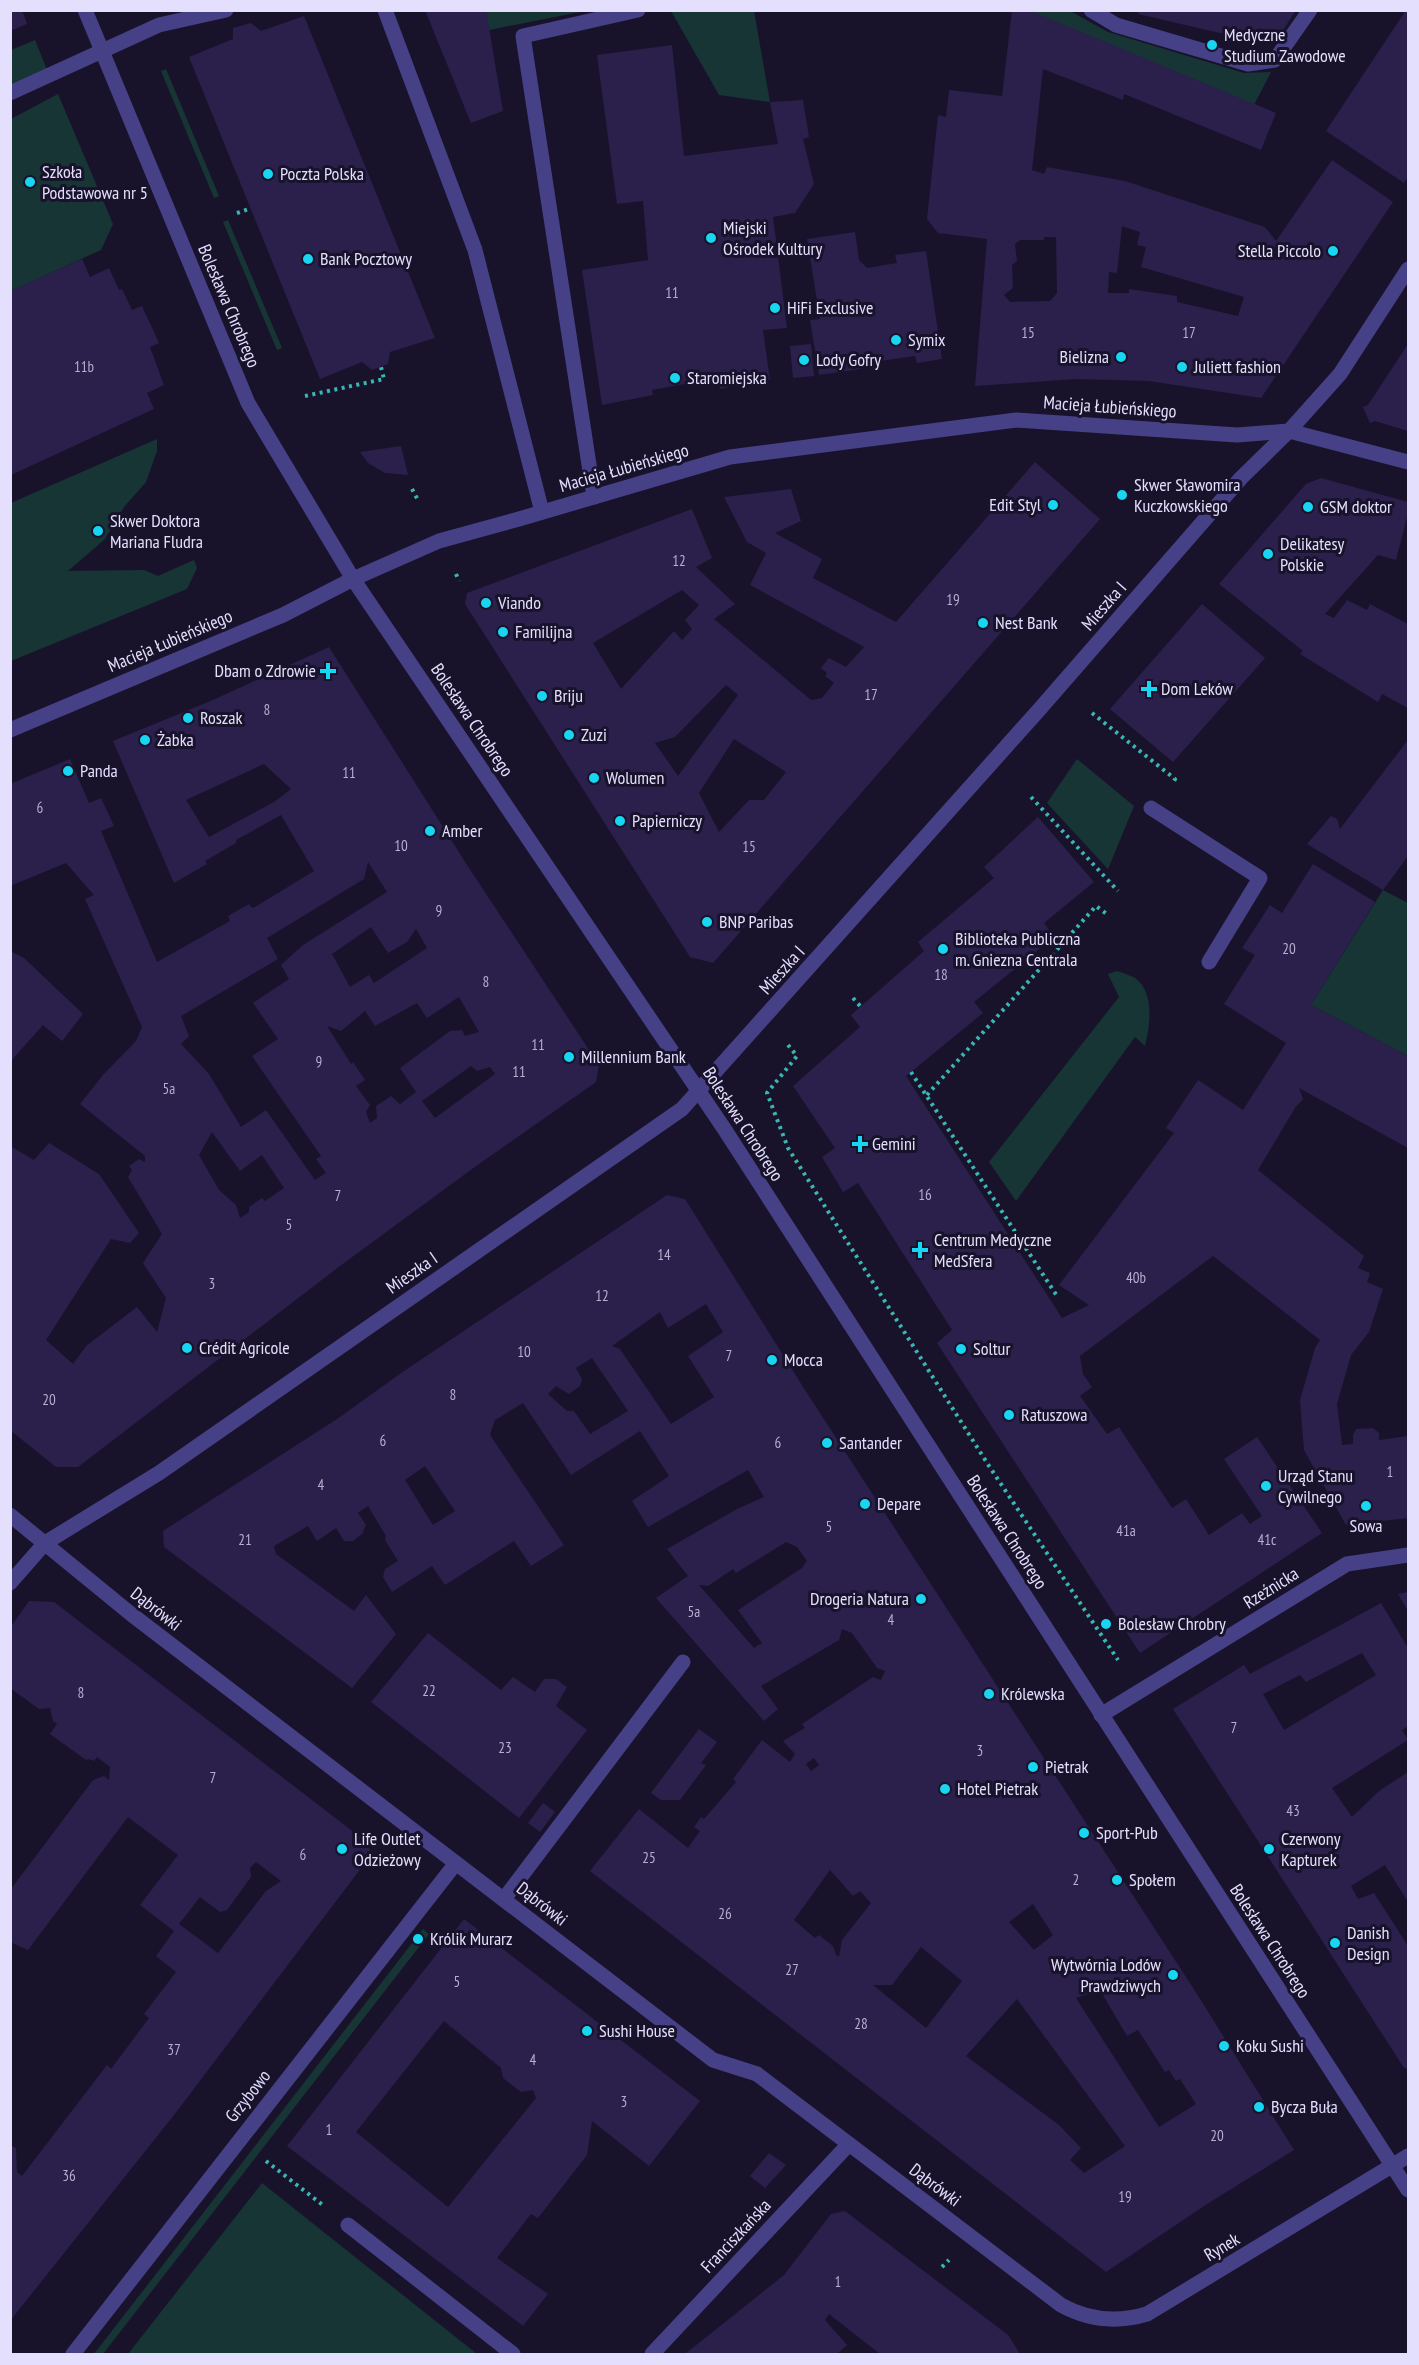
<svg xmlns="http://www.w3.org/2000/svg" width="1419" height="2365" viewBox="0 0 1419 2365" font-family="'PT Sans Narrow',sans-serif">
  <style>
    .green { fill: #173535 }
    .building { fill: #2a204b; fill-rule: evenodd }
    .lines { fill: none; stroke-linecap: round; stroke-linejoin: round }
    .path { stroke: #39b7b3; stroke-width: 4; stroke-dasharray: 3 4.5; stroke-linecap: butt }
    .service { stroke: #464187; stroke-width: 15 }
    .pedestrian { stroke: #464187; stroke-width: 15 }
    .minor { stroke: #464187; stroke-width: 15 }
    .poi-dot { fill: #18d5f1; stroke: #18132b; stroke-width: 2 }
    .labels { text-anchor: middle; stroke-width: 6; stroke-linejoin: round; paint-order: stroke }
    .number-label { font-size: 15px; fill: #b5afd0 }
    .poi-label { font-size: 18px; fill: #e3dffd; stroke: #18132b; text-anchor: start }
    .street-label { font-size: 18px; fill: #e3dffd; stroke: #18132b }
  </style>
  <rect width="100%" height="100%" fill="#18132b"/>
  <g class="green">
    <path d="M486,11V10L585,11L489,30Z"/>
    <path d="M671,11H754L770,102L719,95Z"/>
    <path d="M1029,11H1070L1108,32L1244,73L1271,72L1254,105Z"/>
    <path d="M35,40L47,70L11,85V50Z"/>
    <path d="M166,69L219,196L214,198L161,71Z"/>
    <path d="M58,94L113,224L101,250L11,291V119Z"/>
    <path d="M228,220L282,348L277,350L223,222Z"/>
    <path d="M157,439V451L146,482L124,507L105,539L68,571L144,570L158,576L194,560L197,568L187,589L11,661V503Z"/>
    <path d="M1077,759L1134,806L1108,869L1047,803Z"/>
    <path d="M1383,890L1408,903V1056L1311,1005Z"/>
    <path d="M1117,971C1123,973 1130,975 1135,978C1155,992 1150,1026 1145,1046L1135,1037L1016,1201L989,1162L1119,997L1108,974Z"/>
    <path d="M423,1929L429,1934L103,2354H94Z"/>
    <path d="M262,2183L477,2354H128Z"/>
  </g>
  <g class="building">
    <path d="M10,10H22L27,24L10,31Z"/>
    <path d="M425,10H486L503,111L471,123Z"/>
    <path d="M1012,10H1029L1276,113L1261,150L1124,94L1123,100L1043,69L1032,170L1044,174L1047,167L1125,181L1265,227L1276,241L1332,160L1393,202L1261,398L1149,381L1076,379L975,386L987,239L938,233L927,219L938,115L946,117L949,90L1002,96ZM1122,226L1140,232L1137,245L1146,247L1141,267L1244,297L1238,316L1177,302V296L1129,289V293H1108L1109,272L1117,273ZM1044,237H1056L1057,293L1050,301L1010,302L1004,295L1013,288L1012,265L1017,261L1015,244L1020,240H1044Z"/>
    <path d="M1139,10H1296L1278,38L1260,28L1254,41L1138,14Z"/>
    <path d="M1406,10H1408V177L1404,183L1326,131Z"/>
    <path d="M304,16L435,338L390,352L388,364L372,370L362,362L320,379L189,57L233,39V28L251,23L261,31Z"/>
    <path d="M672,45L684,156L778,144L770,102L803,100L809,137L803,139L814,184L795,213L773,217L787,328L763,330L770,380L720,389L717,378L652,390L653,395L602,405L582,270L648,260L643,201L617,204L597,55Z"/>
    <path d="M855,232L859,260L867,268L897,263L895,255L926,251L942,359L917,363L915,356L873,362L874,367L819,375L810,320L820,319L807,239Z"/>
    <path d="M82,259L90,277L109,268L119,290L122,289L132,310L142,306L159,343L150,347L164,385L147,393L154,409L11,475L10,291Z"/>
    <path d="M811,344L814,376L793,378L790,346Z"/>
    <path d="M1408,344V431L1375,421L1370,423L1363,407L1368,405Z"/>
    <path d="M401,446L408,475L385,473L368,463L360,452Z"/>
    <path d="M1035,462L1100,519L713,963L690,957L465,604L467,593L692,509L712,558L696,567L735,604L714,619L811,700L822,698L834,683L825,676L827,673L821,668L829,658L846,667L864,647L750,585L766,553L747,542L724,497L791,489L801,521L775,533L822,559L813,578L896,622ZM682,590L699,605L685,620L692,629L682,640L674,631L621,689L593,643ZM726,685L738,695L678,776L655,743L675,737ZM734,739L786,772L764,800H749L719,832L699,793Z"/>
    <path d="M1321,478L1408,502V513L1396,560L1378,555L1325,614L1334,618L1347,600L1367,610L1370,604L1408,624V708L1382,694L1378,702L1300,654L1303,651L1219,584L1306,484Z"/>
    <path d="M1202,604L1265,658L1173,762L1110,709Z"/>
    <path d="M329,647L469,868L599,1065L596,1082L472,1169L340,1266L78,1467H56L10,1430V1146L34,1160L49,1143L99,1174L139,1233L130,1243L111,1239L46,1340L73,1364L86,1346L137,1307L157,1332L166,1298L143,1263L162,1234L128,1177L132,1170L129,1166L139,1159L145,1162V1156L80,1104L103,1075L136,1041L142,1027L85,899L94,895L66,863L10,886V784L70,759L89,803L101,798L114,826L101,831L157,962L230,921L228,916L249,904L252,908L255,907L314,871L281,815L236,840V843L205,861L207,864L174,883L113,741L213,700ZM264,764L291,789L274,802L209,837L186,800ZM368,862L387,892L303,945L281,965L289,979L253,1003L278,1039L252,1056L321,1156L316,1159L326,1173L315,1180L266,1110L241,1127L209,1074L181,1044L189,1036L181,1016L278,959L267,938L364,879ZM371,927L388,953L407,942L416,929L427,948L374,983L369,975L350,987L332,954ZM459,997L479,1032L465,1036L462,1030L450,1031L400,1068L416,1092L400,1104L391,1096L376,1106L377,1118L370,1123L366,1112L370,1105L356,1086L365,1080L353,1062L351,1064L327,1026L341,1031L365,1011L375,1026L417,1003L427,1018ZM471,1066L477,1071L490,1067L495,1074L435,1118L422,1101ZM212,1132L240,1171L262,1155L284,1188L265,1201L262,1198L249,1207V1212L240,1218L236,1205L219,1190L199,1155Z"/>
    <path d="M1408,740V856L1383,890L1307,844L1331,816L1337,819L1340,829Z"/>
    <path d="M1038,817L1094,882L1044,923L1054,937L974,1002L983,1013L906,1076L1062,1318L1089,1305L1059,1285L1174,1133L1166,1128L1198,1080L1243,1110L1286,1043L1224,1004L1255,955L1242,948L1270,905L1282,913L1313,864L1375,902L1311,1005L1408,1056V1148L1299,1088L1303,1099L1295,1108L1258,1170L1364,1256L1358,1268L1370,1273L1367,1282L1383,1289L1369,1332L1351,1355L1337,1404L1342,1445L1353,1444V1435L1356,1429L1373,1428L1379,1433V1440L1408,1436V1518L1346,1525L1304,1450L1300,1400L1315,1348L1320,1340L1213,1256L1080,1356L1083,1374L1092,1387L1080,1396L1107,1434L1119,1427L1172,1508L1186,1499L1209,1535L1242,1513L1250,1524L1262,1516L1224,1459L1257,1437L1322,1533L1140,1653L937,1343L952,1330L858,1183L843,1192L822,1157L835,1148L793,1086L860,1027L851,1015L924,951L918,942L994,878L984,867Z"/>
    <path d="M10,951L24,958L83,1014L62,1041L43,1025L10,1062Z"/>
    <path d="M667,1195L685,1199L805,1390L1197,1994L1294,2150L1207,2204L1106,2272L590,1871L639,1809L688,1848L700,1831L694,1827L701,1817L704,1819L736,1782L733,1779L762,1740L790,1762L795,1754L783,1741L805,1728L802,1724L873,1677L881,1680L885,1671L877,1668L852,1633L842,1629L839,1640L761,1686L778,1709L764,1721L656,1598L688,1576L667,1549L737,1509L764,1497L748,1470L648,1527L632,1501L669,1476L640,1431L571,1475L523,1403L495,1420L490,1435L564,1545L531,1566L514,1541L445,1585L432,1566L392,1592L383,1577L385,1569L398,1561L385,1540L386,1536L368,1506L358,1513L366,1525L362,1534L353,1541H344L336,1528L317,1541L308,1526L274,1546L276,1554L354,1611L366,1595L396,1634L352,1688L164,1547L163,1531L337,1419L404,1371ZM706,1304L723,1332L688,1356L714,1397L671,1424L620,1349L612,1346L660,1312L668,1328ZM592,1358L628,1411L590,1434L574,1411H567L548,1394L556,1386L569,1394L580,1386L582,1379L576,1368ZM425,1466L455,1511L433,1525L405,1480ZM786,1542L797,1547L807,1561L802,1568L738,1610L762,1643L754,1648L699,1585L708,1586L733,1569L736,1573ZM814,1758L819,1765L811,1771L806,1764ZM830,1870L853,1896L860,1891L871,1903L842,1940L839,1957L836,1955L833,1946L819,1935L815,1938L794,1920ZM1033,1904L1053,1935L1034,1950L1009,1922ZM921,1947L962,1981L926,2028L873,1985H892ZM1100,1990L1127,2036L1138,2030L1165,2072L1169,2070L1176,2081L1180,2079L1196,2104L1159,2127L1076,1998ZM1017,1999L1125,2146L1084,2173L1070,2160L1081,2148L1059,2125L966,2056Z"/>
    <path d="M1408,1592V1611L1398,1594Z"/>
    <path d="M29,1601L54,1602L368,1843L371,1855L174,2115L10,2321V2145L16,2148L17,2172L22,2176L107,2065L111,2069L149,2018L144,2014L176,1972L156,1956L174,1931L140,1905L178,1855L128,1817L28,1950L10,1942V1907H12L11,1889L93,1780L104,1776L109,1780L110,1767L97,1757L94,1761L89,1759L86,1760L50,1734L57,1724L53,1721L50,1708L39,1709L10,1688V1628ZM256,1862L281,1881L266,1891L218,1953L179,1924L200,1897L220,1912L227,1910L251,1877L250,1868Z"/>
    <path d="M1381,1603L1408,1648V1726L1402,1730L1408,1740L1332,1788L1352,1817L1379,1791L1408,1772V1902L1385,1865L1351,1886L1358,1899L1374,1893L1408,1946V2069L1404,2068L1173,1709L1244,1665L1250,1674ZM1362,1653L1376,1675L1284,1730L1263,1694L1300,1675L1306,1682Z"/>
    <path d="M428,1633L501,1690L513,1677L535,1692L544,1679H556L567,1687L556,1706L587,1730L519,1818L371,1702Z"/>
    <path d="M699,1729L717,1742L701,1763L706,1765L680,1800H661L651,1793Z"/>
    <path d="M543,1803L555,1812L540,1832L528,1823Z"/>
    <path d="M464,1919L700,2101L649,2166L592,2121L587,2155L538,2218L531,2214L497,2258L548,2294L523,2326L287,2146ZM444,2021L501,2068L503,2078L521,2092L533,2090L536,2098L448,2207L356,2132Z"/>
    <path d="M769,2153L786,2165L765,2188L750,2176Z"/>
    <path d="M845,2211L1008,2335L1020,2354H880L829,2314L825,2320L847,2345L837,2354H685L784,2275L831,2214Z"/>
  </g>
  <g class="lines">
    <g class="path">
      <path d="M237,213L249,209"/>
      <path d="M305,396L384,379L381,367"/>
      <path d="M412,489L419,502"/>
      <path d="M456,574L459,581"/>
      <path d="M1092,713L1175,779L1173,783"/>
      <path d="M1031,797L1118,891"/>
      <path d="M853,998L861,1007"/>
      <path d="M788,1045L797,1056L767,1093L788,1148L989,1466L1118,1660"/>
      <path d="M911,1072L1057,1296"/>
      <path d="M927,1095L1096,906L1108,915"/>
      <path d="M266,2161L324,2206"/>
      <path d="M942,2267L949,2260"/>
    </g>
    <g class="service">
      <path d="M385,10L475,250L542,512"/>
      <path d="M1091,10L1116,25L1248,64L1275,60L1310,10"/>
      <path d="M10,93L159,25L226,10"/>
      <path d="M594,497L523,36L638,10"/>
      <path d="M1151,808L1260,878L1209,962"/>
      <path d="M504,1899L683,1662"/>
    </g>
    <path class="pedestrian" d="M348,2225L513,2354"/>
    <g class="minor">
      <path d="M85,10L248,403L353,579L725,1130L1408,2190"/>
      <path d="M10,730L283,615L353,579L439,541L519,519L730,457L1016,420L1237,435L1289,431L1408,462"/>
      <path d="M10,1515L131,1614L713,2060L757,2074L1061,2305C1088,2320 1117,2323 1147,2314L1408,2156"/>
      <path d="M10,1583L45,1543L159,1473L682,1109L1038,711L1241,478L1289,431L1340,374L1408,269"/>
      <path d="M1101,1715L1347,1564L1408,1555"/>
      <path d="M73,2354L456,1863"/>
      <path d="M652,2354L849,2144"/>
    </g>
  </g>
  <g class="poi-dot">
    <circle cx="1212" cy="45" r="6"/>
    <circle cx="268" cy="174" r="6"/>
    <circle cx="30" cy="182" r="6"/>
    <circle cx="711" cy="238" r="6"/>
    <circle cx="1333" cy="251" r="6"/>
    <circle cx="308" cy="259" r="6"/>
    <circle cx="775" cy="308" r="6"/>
    <circle cx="896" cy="340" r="6"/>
    <circle cx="1121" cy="357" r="6"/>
    <circle cx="804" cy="360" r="6"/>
    <circle cx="1182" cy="367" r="6"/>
    <circle cx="675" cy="378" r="6"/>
    <circle cx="1122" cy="495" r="6"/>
    <circle cx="1053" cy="505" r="6"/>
    <circle cx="1308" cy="507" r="6"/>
    <circle cx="98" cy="531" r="6"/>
    <circle cx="1268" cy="554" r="6"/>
    <circle cx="486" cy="603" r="6"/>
    <circle cx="983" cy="623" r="6"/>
    <circle cx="503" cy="632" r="6"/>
    <path d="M325 662h6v6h6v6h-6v6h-6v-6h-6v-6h6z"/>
    <path d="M1146 680h6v6h6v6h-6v6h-6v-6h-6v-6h6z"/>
    <circle cx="542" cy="696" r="6"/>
    <circle cx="188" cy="718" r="6"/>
    <circle cx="569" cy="735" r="6"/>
    <circle cx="145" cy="740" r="6"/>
    <circle cx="68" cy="771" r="6"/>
    <circle cx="594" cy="778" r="6"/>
    <circle cx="620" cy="821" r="6"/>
    <circle cx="430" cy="831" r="6"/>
    <circle cx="707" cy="922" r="6"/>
    <circle cx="943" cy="949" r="6"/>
    <circle cx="569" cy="1057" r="6"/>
    <path d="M857 1135h6v6h6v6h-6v6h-6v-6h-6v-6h6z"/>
    <path d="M917 1241h6v6h6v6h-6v6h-6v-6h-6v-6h6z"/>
    <circle cx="187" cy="1348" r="6"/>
    <circle cx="961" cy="1349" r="6"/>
    <circle cx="772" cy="1360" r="6"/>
    <circle cx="1009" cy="1415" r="6"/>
    <circle cx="827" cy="1443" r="6"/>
    <circle cx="1266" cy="1486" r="6"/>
    <circle cx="865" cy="1504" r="6"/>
    <circle cx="1366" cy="1506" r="6"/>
    <circle cx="921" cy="1599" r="6"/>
    <circle cx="1106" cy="1624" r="6"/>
    <circle cx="989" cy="1694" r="6"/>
    <circle cx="1033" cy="1767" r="6"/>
    <circle cx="945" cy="1789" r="6"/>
    <circle cx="1084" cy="1833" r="6"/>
    <circle cx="342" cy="1849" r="6"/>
    <circle cx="1269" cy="1849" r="6"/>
    <circle cx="1117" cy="1880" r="6"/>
    <circle cx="418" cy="1939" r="6"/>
    <circle cx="1335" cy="1943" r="6"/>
    <circle cx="1173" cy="1975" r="6"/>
    <circle cx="587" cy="2031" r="6"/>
    <circle cx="1224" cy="2046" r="6"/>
    <circle cx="1259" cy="2107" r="6"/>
  </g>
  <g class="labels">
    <g class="number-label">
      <text x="672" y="298">11</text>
      <text x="1028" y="338">15</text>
      <text x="1189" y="338">17</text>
      <text x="84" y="372">11b</text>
      <text x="679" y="566">12</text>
      <text x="953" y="605">19</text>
      <text x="871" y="700">17</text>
      <text x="267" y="715">8</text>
      <text x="349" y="778">11</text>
      <text x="40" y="813">6</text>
      <text x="401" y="851">10</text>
      <text x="749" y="852">15</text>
      <text x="439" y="916">9</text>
      <text x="1289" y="954">20</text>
      <text x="941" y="980">18</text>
      <text x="486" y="987">8</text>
      <text x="538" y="1050">11</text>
      <text x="319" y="1067">9</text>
      <text x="519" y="1077">11</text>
      <text x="169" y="1094">5a</text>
      <text x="925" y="1200">16</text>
      <text x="338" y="1201">7</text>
      <text x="289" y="1230">5</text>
      <text x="664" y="1260">14</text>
      <text x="1136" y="1283">40b</text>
      <text x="212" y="1289">3</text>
      <text x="602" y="1301">12</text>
      <text x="524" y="1357">10</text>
      <text x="729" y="1361">7</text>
      <text x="453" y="1400">8</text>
      <text x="49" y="1405">20</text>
      <text x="383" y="1446">6</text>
      <text x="778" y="1448">6</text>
      <text x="1390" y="1477">1</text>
      <text x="321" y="1490">4</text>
      <text x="829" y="1532">5</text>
      <text x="1126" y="1536">41a</text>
      <text x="245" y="1545">21</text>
      <text x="1267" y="1545">41c</text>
      <text x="694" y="1617">5a</text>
      <text x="891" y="1625">4</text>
      <text x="429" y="1696">22</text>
      <text x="81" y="1698">8</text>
      <text x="1234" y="1733">7</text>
      <text x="505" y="1753">23</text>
      <text x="980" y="1756">3</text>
      <text x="213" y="1783">7</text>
      <text x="1293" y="1816">43</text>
      <text x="303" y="1860">6</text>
      <text x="649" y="1863">25</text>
      <text x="1076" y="1885">2</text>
      <text x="725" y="1919">26</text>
      <text x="792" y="1975">27</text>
      <text x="457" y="1987">5</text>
      <text x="861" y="2029">28</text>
      <text x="174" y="2055">37</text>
      <text x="533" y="2065">4</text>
      <text x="624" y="2107">3</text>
      <text x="329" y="2135">1</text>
      <text x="1217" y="2141">20</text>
      <text x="69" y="2181">36</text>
      <text x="1125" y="2202">19</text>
      <text x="838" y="2287">1</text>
    </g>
    <g class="poi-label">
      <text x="1224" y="41">Medyczne<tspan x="1224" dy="21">Studium Zawodowe</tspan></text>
      <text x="42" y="178">Szkoła<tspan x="42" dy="21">Podstawowa nr 5</tspan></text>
      <text x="280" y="180">Poczta Polska</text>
      <text x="723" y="234">Miejski<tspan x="723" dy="21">Ośrodek Kultury</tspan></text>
      <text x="1321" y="257" text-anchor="end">Stella Piccolo</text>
      <text x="320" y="265">Bank Pocztowy</text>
      <text x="787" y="314">HiFi Exclusive</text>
      <text x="908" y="346">Symix</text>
      <text x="1109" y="363" text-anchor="end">Bielizna</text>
      <text x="816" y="366">Lody Gofry</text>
      <text x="1194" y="373">Juliett fashion</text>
      <text x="687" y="384">Staromiejska</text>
      <text x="1134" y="491">Skwer Sławomira<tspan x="1134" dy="21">Kuczkowskiego</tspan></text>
      <text x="1041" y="511" text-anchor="end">Edit Styl</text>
      <text x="1320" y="513">GSM doktor</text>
      <text x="110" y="527">Skwer Doktora<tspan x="110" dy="21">Mariana Fludra</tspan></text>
      <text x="1280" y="550">Delikatesy<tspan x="1280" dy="21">Polskie</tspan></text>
      <text x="498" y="609">Viando</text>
      <text x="995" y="629">Nest Bank</text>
      <text x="515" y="638">Familijna</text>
      <text x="316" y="677" text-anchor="end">Dbam o Zdrowie</text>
      <text x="1161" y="695">Dom Leków</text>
      <text x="554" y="702">Briju</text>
      <text x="200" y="724">Roszak</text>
      <text x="581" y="741">Zuzi</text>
      <text x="157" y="746">Żabka</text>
      <text x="80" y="777">Panda</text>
      <text x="606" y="784">Wolumen</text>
      <text x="632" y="827">Papierniczy</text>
      <text x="442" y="837">Amber</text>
      <text x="719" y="928">BNP Paribas</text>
      <text x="955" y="945">Biblioteka Publiczna<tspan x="955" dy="21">m. Gniezna Centrala</tspan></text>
      <text x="581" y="1063">Millennium Bank</text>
      <text x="872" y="1150">Gemini</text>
      <text x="934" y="1246">Centrum Medyczne<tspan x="934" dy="21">MedSfera</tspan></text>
      <text x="199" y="1354">Crédit Agricole</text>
      <text x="973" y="1355">Soltur</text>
      <text x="784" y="1366">Mocca</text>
      <text x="1021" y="1421">Ratuszowa</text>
      <text x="839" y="1449">Santander</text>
      <text x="1278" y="1482">Urząd Stanu<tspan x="1278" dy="21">Cywilnego</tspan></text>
      <text x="877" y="1510">Depare</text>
      <text x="1366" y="1532" text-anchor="middle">Sowa</text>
      <text x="909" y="1605" text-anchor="end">Drogeria Natura</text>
      <text x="1118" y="1630">Bolesław Chrobry</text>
      <text x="1001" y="1700">Królewska</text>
      <text x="1045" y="1773">Pietrak</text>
      <text x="957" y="1795">Hotel Pietrak</text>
      <text x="1096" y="1839">Sport-Pub</text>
      <text x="354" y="1845">Life Outlet<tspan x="354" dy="21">Odzieżowy</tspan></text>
      <text x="1281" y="1845">Czerwony<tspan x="1281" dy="21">Kapturek</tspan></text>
      <text x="1129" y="1886">Społem</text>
      <text x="1347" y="1939">Danish<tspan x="1347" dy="21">Design</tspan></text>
      <text x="430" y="1945">Królik Murarz</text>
      <text x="1161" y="1971" text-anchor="end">Wytwórnia Lodów<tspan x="1161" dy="21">Prawdziwych</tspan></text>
      <text x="599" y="2037">Sushi House</text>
      <text x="1236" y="2052">Koku Sushi</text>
      <text x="1271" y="2113">Bycza Buła</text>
    </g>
    <g class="street-label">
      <text transform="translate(229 306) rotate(67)" y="6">Bolesława Chrobrego</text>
      <text transform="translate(1110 407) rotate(4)" y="6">Macieja Łubieńskiego</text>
      <text transform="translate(624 468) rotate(-16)" y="6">Macieja Łubieńskiego</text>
      <text transform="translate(1104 606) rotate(-49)" y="6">Mieszka I</text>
      <text transform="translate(170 641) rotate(-23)" y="6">Macieja Łubieńskiego</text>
      <text transform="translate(472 720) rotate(56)" y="6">Bolesława Chrobrego</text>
      <text transform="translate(782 970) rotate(-48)" y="6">Mieszka I</text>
      <text transform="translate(743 1124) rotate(57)" y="6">Bolesława Chrobrego</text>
      <text transform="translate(412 1273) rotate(-35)" y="6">Mieszka I</text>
      <text transform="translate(1007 1532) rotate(57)" y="6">Bolesława Chrobrego</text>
      <text transform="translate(1271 1588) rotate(-32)" y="6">Rzeźnicka</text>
      <text transform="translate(156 1609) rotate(38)" y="6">Dąbrówki</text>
      <text transform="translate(542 1904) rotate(38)" y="6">Dąbrówki</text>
      <text transform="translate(1270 1941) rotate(57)" y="6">Bolesława Chrobrego</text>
      <text transform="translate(248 2096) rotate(-52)" y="6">Grzybowo</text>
      <text transform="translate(935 2185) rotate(37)" y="6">Dąbrówki</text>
      <text transform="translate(736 2236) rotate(-47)" y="6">Franciszkańska</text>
      <text transform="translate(1222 2247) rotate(-31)" y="6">Rynek</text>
    </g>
  </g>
  <rect width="1419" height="2365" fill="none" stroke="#e3dffd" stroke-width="24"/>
</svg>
